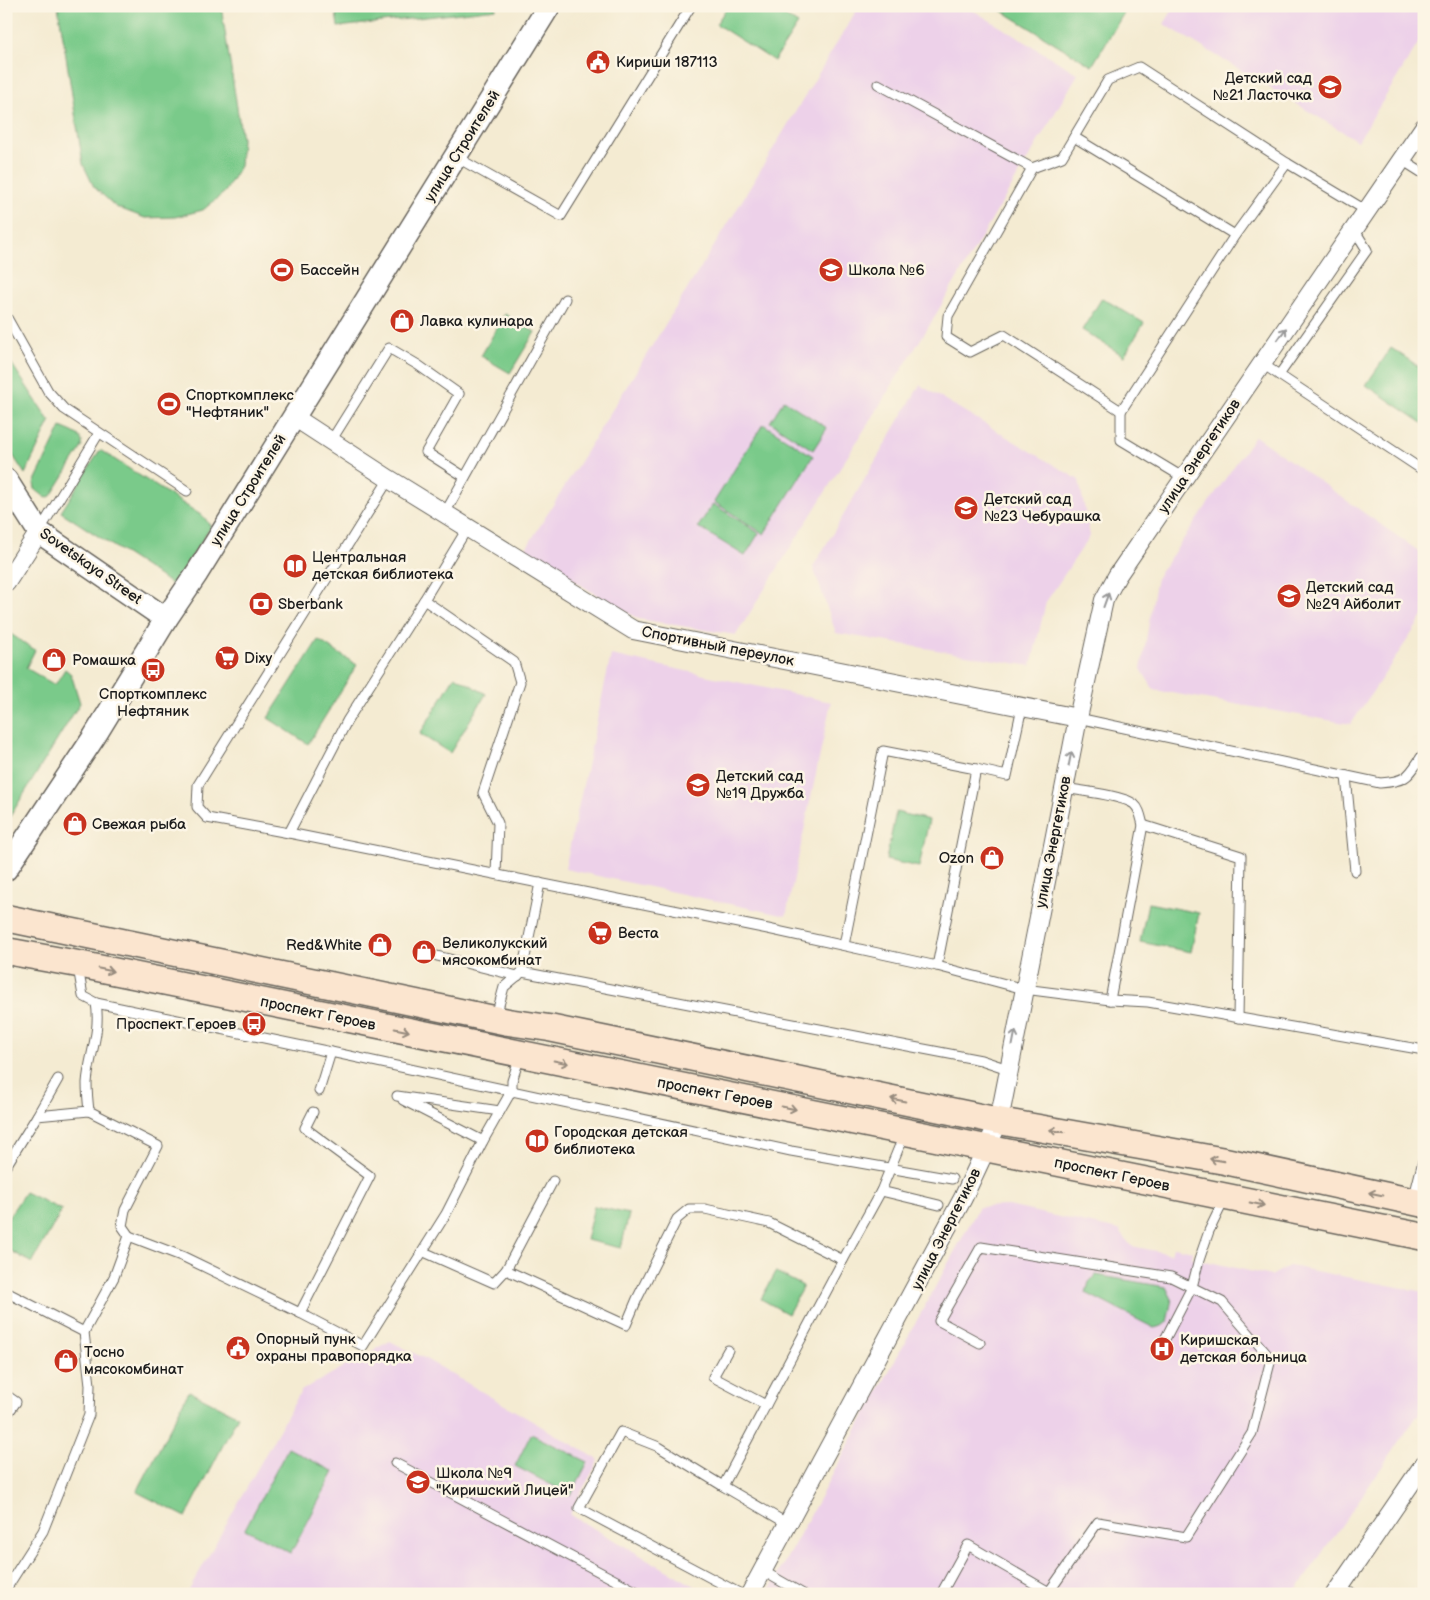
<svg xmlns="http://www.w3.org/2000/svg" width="1430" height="1600" viewBox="0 0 1430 1600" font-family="'Balsamiq Sans',sans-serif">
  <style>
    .built { fill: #edd1e9 }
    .green { fill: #7aca8a; stroke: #4b7353 }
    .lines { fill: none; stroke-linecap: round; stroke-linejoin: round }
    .service-casing { stroke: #68645c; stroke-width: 11 }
    .minor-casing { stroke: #68645c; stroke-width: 20 }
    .tertiary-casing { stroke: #68645c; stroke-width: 25 }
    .secondary-casing { stroke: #68645c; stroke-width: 29 }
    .service { stroke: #fff; stroke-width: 9 }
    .minor { stroke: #fff; stroke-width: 18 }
    .tertiary { stroke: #fff; stroke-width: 22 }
    .secondary { stroke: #fbe5cf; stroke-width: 26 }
    .oneway { stroke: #999 }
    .oneway2 { stroke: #978b7e }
    .labels { text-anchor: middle; stroke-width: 5; stroke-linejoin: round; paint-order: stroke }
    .poi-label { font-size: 15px; fill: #1c1c1c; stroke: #fcf5e5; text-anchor: start }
    .street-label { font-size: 15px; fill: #1c1c1c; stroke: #fcf5e5 }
  </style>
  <rect width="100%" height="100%" fill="#fcf5e5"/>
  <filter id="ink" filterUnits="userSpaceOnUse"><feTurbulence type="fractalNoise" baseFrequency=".02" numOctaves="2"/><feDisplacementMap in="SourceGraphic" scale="10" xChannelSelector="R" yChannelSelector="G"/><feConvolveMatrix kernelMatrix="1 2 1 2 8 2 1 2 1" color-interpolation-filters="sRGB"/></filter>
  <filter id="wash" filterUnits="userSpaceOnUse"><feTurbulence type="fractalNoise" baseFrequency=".0096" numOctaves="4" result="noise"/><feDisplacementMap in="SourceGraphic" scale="20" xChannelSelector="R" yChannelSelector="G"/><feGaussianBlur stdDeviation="1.12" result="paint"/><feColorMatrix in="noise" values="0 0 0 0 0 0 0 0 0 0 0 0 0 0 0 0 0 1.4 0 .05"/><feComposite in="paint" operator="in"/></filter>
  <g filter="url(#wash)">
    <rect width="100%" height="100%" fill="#f4ebd2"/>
    <g class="built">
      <path d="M859,6H966L1078,74L929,326L736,635L639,619L605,600L525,550L734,214Z"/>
      <path d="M1175,6H1424V34L1358,141L1164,24Z"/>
      <path d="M920,385L1079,480L1090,536L1046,602L1031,666L836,633L813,567Z"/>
      <path d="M1255,436L1424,555V615L1351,724L1154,690L1141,669L1157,577Z"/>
      <path d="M611,655L831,702L786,916L565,869Z"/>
      <path d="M1008,1206L1119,1230L1131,1246L1171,1254L1173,1247L1193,1251L1192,1258L1271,1276L1289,1266L1424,1292V1406L1294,1594H767L979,1207Z"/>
      <path d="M390,1341L424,1358L599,1460L574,1505L570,1515L698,1588L695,1594H187L301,1391Z"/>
    </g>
    <g class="green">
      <path d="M58,6H221L242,139L240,166L225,192L203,210L175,217L145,218L116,207L94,187L83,164Z"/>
      <path d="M335,6H496V9L338,27Z"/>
      <path d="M728,6H769L798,24L774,61L716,24Z"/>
      <path d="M994,6H1128L1092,66Z"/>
      <path d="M1102,298L1144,323L1124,356L1082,330Z"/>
      <path d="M505,314L535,332L510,373L481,356Z"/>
      <path d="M1391,348L1424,370V424L1366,385Z"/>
      <path d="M6,355L50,422L25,474L6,445Z"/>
      <path d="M784,400L827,428L813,450L770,422Z"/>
      <path d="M763,424L813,456L764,534L714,502Z"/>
      <path d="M61,427C71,432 84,434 82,447L51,496L46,498L35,489L34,483Z"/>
      <path d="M100,450L204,517L211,527L173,585L61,512Z"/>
      <path d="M713,504L759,533L745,556L698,527Z"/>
      <path d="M6,631L35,650L26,668L55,685L65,669L71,674L80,703L6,823Z"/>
      <path d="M318,640L357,665L308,744L268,718Z"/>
      <path d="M455,676L486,694L450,753L420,734Z"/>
      <path d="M896,812L929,820L919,867L886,860Z"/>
      <path d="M1148,903L1199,913L1191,952L1140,942Z"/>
      <path d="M25,1192L62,1210L32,1263L6,1248V1221Z"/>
      <path d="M594,1206L629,1214L621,1248L586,1240Z"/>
      <path d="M776,1272L803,1286L788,1314L761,1299Z"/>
      <path d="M1096,1275L1166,1287L1172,1299L1167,1322L1162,1326L1154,1328L1086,1293L1089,1282Z"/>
      <path d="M189,1391L238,1416L186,1517L137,1492Z"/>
      <path d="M531,1434L588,1462L571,1495L515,1466Z"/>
      <path d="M288,1448L334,1472L291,1553L245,1529Z"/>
    </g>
  </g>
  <g filter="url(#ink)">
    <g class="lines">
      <defs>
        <g id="service">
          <path d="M878,84L1032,168L1062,157L1108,80L1139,67L1287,163L1367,211"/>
          <path d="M1074,137L1235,235"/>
          <path d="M456,157L561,216L691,6"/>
          <path d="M1402,160L1424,174"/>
          <path d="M1032,168L948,316L946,337L970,352L1004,335L1121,411L1235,235L1287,163"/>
          <path d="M6,316L48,391L64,409L187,491"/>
          <path d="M1261,363L1424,471"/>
          <path d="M1279,375L1367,250L1354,229"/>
          <path d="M1121,411V440L1184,478"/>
          <path d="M331,441L389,348L418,365L459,394L426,452L465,477"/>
          <path d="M389,479L198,785L197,807L207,818L289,833L768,929L937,966L1024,989L1110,1000L1148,1002L1424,1050"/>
          <path d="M445,513L565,299"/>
          <path d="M468,527L424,600L514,662L520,682L483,793L498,823L496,874"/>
          <path d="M40,530L99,433"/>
          <path d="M1078,718L1380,783C1409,781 1408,776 1424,753"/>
          <path d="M976,769L1007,776L1022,707"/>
          <path d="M1346,776L1355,871"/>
          <path d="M1064,788C1080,791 1122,795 1134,804C1140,809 1141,818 1143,825L1110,1000"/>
          <path d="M1143,825L1241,856L1238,1018"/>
          <path d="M289,833L347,721L424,600"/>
          <path d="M844,945L883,751L976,769L937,966"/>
          <path d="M437,956L518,976"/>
          <path d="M78,967L83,996L96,1003C101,1032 89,1056 87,1083C87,1092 88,1102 89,1111"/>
          <path d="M522,972L981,1060L1008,1069"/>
          <path d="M96,1003L331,1052L319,1091"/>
          <path d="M496,1016L504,987L522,972L540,883"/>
          <path d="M331,1052L791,1151L952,1179"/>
          <path d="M397,1096L500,1111"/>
          <path d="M403,1100L483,1141"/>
          <path d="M37,1116L58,1079"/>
          <path d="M6,1166L37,1116L89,1111L158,1146L125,1210L122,1226L129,1236L114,1277L84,1332L6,1292"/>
          <path d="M881,1191L939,1205"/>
          <path d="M1413,1200L1424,1157"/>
          <path d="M129,1236L184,1257L300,1313L363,1346L446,1214L483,1141L512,1090V1081L520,1056"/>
          <path d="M424,1252L494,1283L506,1270L553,1181"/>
          <path d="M843,1260L881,1191L904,1135"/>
          <path d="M506,1270L626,1325L637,1299L677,1219L689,1209H705L769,1223L843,1260L723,1486L788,1524"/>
          <path d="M300,1313L370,1176L305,1128L313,1112"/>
          <path d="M1163,1343L1192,1287L1199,1260L1209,1231L1224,1200"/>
          <path d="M728,1350L713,1377L766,1405"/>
          <path d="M6,1395L16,1402L6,1416"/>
          <path d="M395,1463L641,1594"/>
          <path d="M723,1486L659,1447L621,1432L579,1508L741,1594"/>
          <path d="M763,1571L803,1594"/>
          <path d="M6,1589L43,1531L89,1415L90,1385L84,1332"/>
          <path d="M1339,1589L1354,1594"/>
          <path d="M941,1594L968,1545L1049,1592L1098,1522L1186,1537L1252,1433L1271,1359L1222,1302L1171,1277L981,1247L939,1321L980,1343"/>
        </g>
        <g id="minor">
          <path d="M294,417L389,479L633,630L1078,718"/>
          <path d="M6,583L39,532"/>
          <path d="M750,1594L963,1198L999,1121L1078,718L1104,600L1117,576L1424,127"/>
          <path d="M1335,1594L1424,1464"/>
        </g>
        <g id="tertiary">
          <path d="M6,480L39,532L166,619"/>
          <path d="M6,869L94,737L166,619L197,573L549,6"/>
        </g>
        <g id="secondary">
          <path d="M6,918L508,1022L549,1028L999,1121L1225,1161L1424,1204"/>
          <path d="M6,951L78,964L1424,1237"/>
        </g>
      </defs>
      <use href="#service" class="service-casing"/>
      <use href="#minor" class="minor-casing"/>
      <use href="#tertiary" class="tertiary-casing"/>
      <use href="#secondary" class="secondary-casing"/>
      <use href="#service" class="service"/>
      <use href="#minor" class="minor"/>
      <use href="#tertiary" class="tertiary"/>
      <use href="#secondary" class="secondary"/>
    </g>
    <defs><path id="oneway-shaft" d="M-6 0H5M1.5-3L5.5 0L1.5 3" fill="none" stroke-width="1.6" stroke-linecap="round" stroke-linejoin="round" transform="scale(1.25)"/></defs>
    <g class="oneway">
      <use href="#oneway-shaft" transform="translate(1282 334) rotate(-55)"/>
      <use href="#oneway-shaft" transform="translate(1106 600) rotate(-70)"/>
      <use href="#oneway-shaft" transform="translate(1070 759) rotate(-79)"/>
      <use href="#oneway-shaft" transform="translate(1014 1038) rotate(-79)"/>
    </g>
    <g class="oneway2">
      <use href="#oneway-shaft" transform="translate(106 970) rotate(12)"/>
      <use href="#oneway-shaft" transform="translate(402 1030) rotate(12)"/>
      <use href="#oneway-shaft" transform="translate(561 1062) rotate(11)"/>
      <use href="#oneway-shaft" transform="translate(898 1100) rotate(-168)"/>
      <use href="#oneway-shaft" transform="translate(789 1108) rotate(11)"/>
      <use href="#oneway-shaft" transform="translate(1057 1131) rotate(-170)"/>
      <use href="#oneway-shaft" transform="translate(1217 1160) rotate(-170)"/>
      <use href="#oneway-shaft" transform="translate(1376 1194) rotate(-168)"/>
      <use href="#oneway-shaft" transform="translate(1257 1204) rotate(11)"/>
    </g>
  </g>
  <defs>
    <symbol id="civic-disc" viewBox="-11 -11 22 22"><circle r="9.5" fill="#c8321e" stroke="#fcf5e5"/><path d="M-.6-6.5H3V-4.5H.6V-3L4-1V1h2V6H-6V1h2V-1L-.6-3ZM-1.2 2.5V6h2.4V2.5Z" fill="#fff"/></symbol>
    <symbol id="school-disc" viewBox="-11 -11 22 22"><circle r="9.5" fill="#c8321e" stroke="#fcf5e5"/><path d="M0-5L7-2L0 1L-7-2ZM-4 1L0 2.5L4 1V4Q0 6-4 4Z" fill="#fff"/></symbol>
    <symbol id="stadium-disc" viewBox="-11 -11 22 22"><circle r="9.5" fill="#c8321e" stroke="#fcf5e5"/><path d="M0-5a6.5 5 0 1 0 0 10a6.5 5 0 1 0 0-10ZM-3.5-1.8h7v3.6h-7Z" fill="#fff"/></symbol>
    <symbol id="shop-disc" viewBox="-11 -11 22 22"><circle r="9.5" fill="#c8321e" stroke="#fcf5e5"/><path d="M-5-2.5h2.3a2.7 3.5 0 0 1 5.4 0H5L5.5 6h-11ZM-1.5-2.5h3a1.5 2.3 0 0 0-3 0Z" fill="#fff"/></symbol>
    <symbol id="library-disc" viewBox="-11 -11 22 22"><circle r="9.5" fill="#c8321e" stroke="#fcf5e5"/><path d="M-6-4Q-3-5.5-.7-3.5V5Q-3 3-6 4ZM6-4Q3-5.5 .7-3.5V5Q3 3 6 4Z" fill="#fff"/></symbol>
    <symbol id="bank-disc" viewBox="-11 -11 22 22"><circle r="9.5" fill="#c8321e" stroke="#fcf5e5"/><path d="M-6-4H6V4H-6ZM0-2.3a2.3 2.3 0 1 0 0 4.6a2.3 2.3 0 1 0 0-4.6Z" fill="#fff"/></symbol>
    <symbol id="supermarket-disc" viewBox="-11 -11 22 22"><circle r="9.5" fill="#c8321e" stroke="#fcf5e5"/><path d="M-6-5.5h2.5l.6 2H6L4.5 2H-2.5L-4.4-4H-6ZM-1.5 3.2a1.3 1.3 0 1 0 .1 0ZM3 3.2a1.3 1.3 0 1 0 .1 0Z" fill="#fff"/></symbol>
    <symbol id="bus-disc" viewBox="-11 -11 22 22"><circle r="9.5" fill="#c8321e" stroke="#fcf5e5"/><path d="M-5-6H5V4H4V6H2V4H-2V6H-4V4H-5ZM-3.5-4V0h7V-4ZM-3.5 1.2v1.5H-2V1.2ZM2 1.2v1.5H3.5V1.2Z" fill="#fff"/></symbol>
    <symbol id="hospital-disc" viewBox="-11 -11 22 22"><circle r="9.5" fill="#c8321e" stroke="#fcf5e5"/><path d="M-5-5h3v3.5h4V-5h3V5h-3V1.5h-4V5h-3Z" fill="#fff"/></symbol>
  </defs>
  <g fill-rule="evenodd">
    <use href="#civic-disc" x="584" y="48" width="28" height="28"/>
    <use href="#school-disc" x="1316" y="73" width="28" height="28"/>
    <use href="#stadium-disc" x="268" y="256" width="28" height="28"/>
    <use href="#school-disc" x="817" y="256" width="28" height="28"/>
    <use href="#shop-disc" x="388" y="307" width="28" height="28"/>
    <use href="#stadium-disc" x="155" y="390" width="28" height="28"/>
    <use href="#school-disc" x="952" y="494" width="28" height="28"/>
    <use href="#library-disc" x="281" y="552" width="28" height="28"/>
    <use href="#school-disc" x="1275" y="582" width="28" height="28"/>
    <use href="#bank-disc" x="247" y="590" width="28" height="28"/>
    <use href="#supermarket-disc" x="213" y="644" width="28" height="28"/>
    <use href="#shop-disc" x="40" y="646" width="28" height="28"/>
    <use href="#bus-disc" x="139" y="656" width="28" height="28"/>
    <use href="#school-disc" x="684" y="771" width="28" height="28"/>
    <use href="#shop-disc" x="61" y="810" width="28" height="28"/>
    <use href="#shop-disc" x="978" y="844" width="28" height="28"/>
    <use href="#supermarket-disc" x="586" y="919" width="28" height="28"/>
    <use href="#shop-disc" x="366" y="931" width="28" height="28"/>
    <use href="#shop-disc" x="410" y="938" width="28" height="28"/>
    <use href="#bus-disc" x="240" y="1010" width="28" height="28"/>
    <use href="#library-disc" x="523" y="1127" width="28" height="28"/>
    <use href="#civic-disc" x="224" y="1334" width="28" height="28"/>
    <use href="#hospital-disc" x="1148" y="1335" width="28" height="28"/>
    <use href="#shop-disc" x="52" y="1347" width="28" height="28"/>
    <use href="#school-disc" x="404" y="1468" width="28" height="28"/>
  </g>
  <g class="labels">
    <g class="poi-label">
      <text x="616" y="67">Кириши 187113</text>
      <text x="1312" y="83" text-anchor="end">Детский сад<tspan x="1312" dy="17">№21 Ласточка</tspan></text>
      <text x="300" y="275">Бассейн</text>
      <text x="848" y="275">Школа №6</text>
      <text x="420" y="326">Лавка кулинара</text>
      <text x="186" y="400">Спорткомплекс<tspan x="186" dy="17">"Нефтяник"</tspan></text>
      <text x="984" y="504">Детский сад<tspan x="984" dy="17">№23 Чебурашка</tspan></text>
      <text x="312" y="562">Центральная<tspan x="312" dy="17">детская библиотека</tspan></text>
      <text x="1306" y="592">Детский сад<tspan x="1306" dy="17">№29 Айболит</tspan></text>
      <text x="278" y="609">Sberbank</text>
      <text x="244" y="663">Dixy</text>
      <text x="72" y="665">Ромашка</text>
      <text x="153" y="699" text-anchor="middle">Спорткомплекс<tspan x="153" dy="17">Нефтяник</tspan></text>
      <text x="716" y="781">Детский сад<tspan x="716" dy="17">№19 Дружба</tspan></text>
      <text x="92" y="829">Свежая рыба</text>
      <text x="974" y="863" text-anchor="end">Ozon</text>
      <text x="618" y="938">Веста</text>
      <text x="442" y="948">Великолукский<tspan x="442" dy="17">мясокомбинат</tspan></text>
      <text x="362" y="950" text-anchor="end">Red&amp;White</text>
      <text x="236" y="1029" text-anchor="end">Проспект Героев</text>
      <text x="554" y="1137">Городская детская<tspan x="554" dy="17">библиотека</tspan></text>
      <text x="256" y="1344">Опорный пунк<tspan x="256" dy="17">охраны правопорядка</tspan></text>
      <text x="1180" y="1345">Киришская<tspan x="1180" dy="17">детская больница</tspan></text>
      <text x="84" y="1357">Тосно<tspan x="84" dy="17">мясокомбинат</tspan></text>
      <text x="436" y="1478">Школа №9<tspan x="436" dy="17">"Киришский Лицей"</tspan></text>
    </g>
    <g class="street-label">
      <text transform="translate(462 146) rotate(-58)" y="5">улица Строителей</text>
      <text transform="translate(1199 456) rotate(-56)" y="5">улица Энергетиков</text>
      <text transform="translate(248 490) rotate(-58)" y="5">улица Строителей</text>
      <text transform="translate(91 566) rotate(35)" y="5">Sovetskaya Street</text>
      <text transform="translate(718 646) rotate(11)" y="5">Спортивный переулок</text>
      <text transform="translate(1053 842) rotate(-79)" y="5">улица Энергетиков</text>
      <text transform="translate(318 1013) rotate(12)" y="5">проспект Героев</text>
      <text transform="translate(715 1093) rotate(11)" y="5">проспект Героев</text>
      <text transform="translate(1112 1174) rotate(12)" y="5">проспект Героев</text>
      <text transform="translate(946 1229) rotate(-63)" y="5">улица Энергетиков</text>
    </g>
  </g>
  <rect width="1430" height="1600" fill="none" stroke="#fcf5e5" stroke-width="25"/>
</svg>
